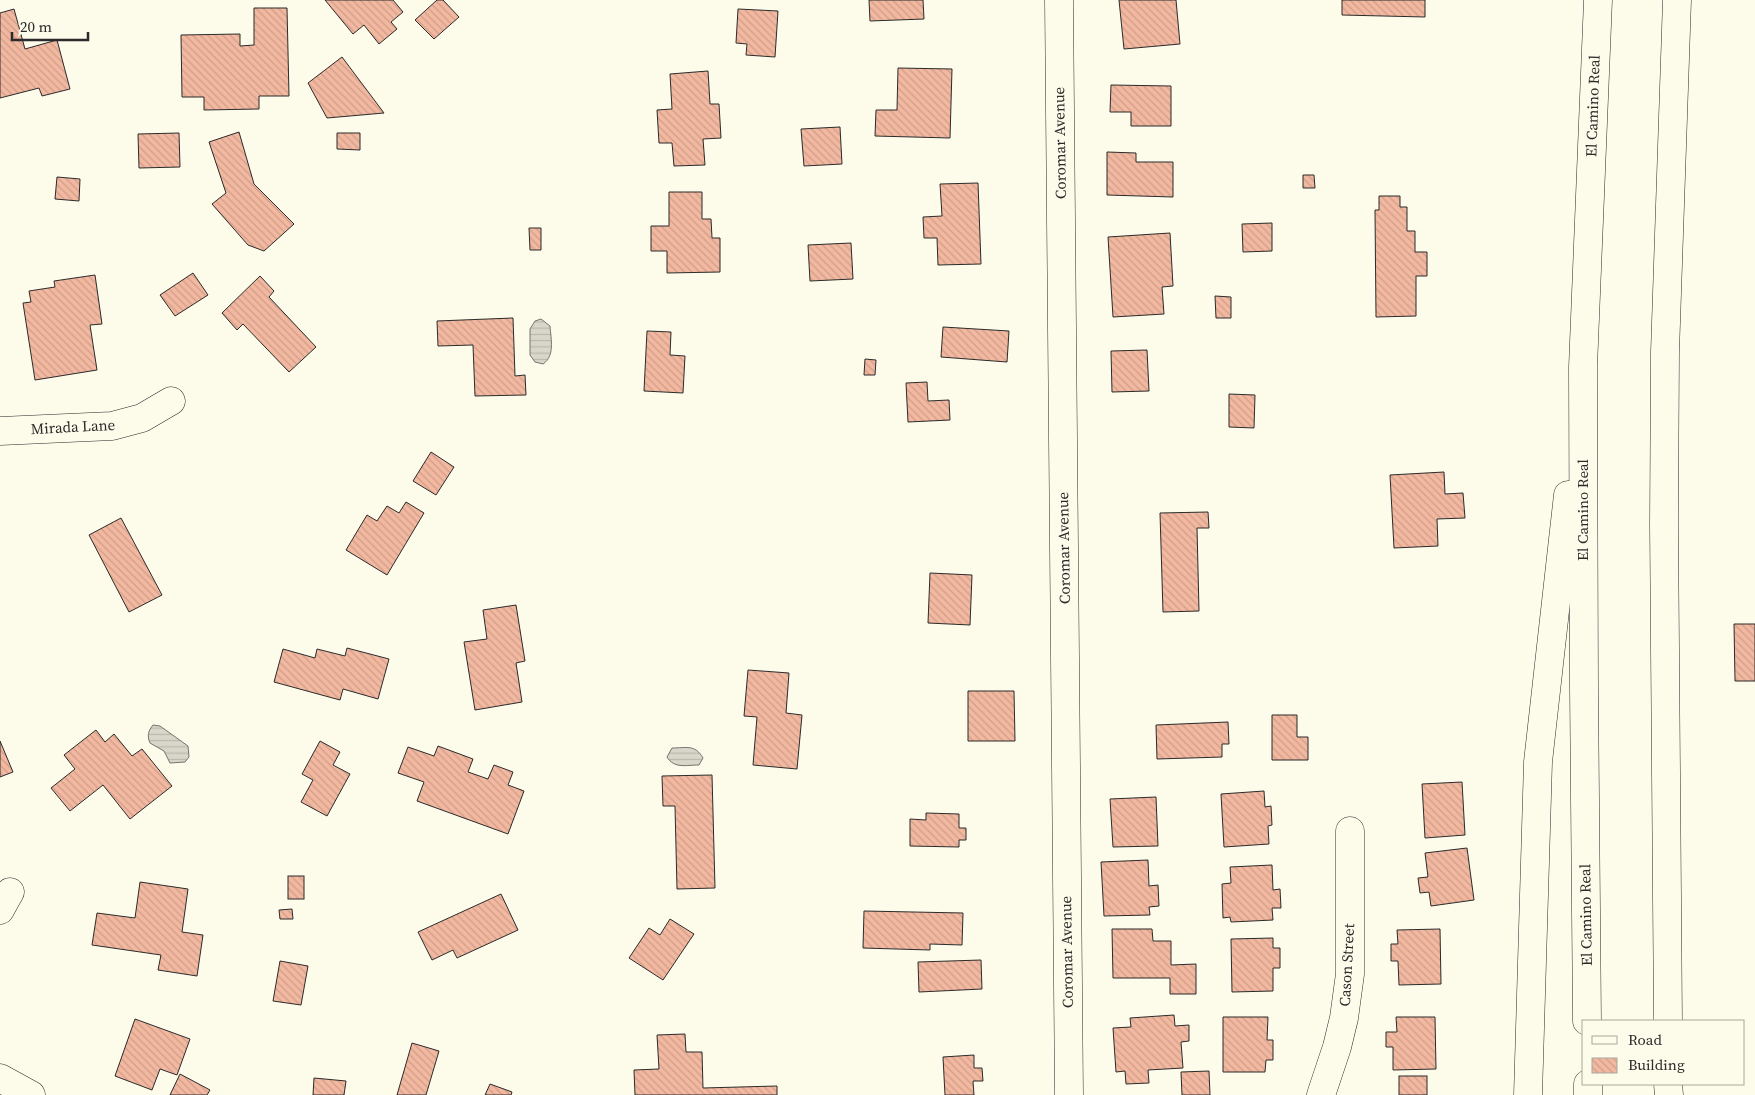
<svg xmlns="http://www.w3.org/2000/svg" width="1755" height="1095" viewBox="0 0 1755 1095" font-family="'Source Serif 4',serif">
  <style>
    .water { fill: url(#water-rules); stroke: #74746e }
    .building { fill: url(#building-back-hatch); stroke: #2b2b2b }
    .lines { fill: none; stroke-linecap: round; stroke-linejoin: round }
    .minor-casing { stroke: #2b2b2b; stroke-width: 29 }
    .highway-casing { stroke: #2b2b2b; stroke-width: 29 }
    .minor { stroke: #fdfbea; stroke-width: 28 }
    .highway { stroke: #fdfbea; stroke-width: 28 }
    .labels { text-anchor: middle; stroke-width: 4; stroke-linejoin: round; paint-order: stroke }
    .street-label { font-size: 15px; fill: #2b2b2b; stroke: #fdfbea }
  </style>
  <defs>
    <pattern id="water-rules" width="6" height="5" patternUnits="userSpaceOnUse" patternTransform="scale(1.25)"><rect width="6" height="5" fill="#d8d7c9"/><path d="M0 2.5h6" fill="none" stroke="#bab9ad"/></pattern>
    <pattern id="building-back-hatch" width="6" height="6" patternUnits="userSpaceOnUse" patternTransform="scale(1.25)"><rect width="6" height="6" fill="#f2b8a0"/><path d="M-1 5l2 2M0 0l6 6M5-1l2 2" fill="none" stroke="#d09e8a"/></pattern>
  </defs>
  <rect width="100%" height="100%" fill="#fdfbea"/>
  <g class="water">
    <path d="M541,319L550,326C551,340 555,356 543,364L535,362L530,355V329L535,321Z"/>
    <path d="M153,725L160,726L188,746L189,757L185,762L170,763L164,751L150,743C147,736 148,731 153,725Z"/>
    <path d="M672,748C686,748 695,744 703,758L699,765C687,765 674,769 667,757Z"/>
  </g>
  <g class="building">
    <path d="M325,0H393L403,12L391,22L397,29L379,44L364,25L353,34Z"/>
    <path d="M437,0H443L459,17L434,39L415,20Z"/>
    <path d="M869,0H923L924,19L870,21Z"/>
    <path d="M1119,0H1176L1180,44L1124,49Z"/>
    <path d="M1342,0H1425V17L1342,15Z"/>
    <path d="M254,8H287L289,96H259V109L204,110V97H182L181,35L240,34V46L254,45Z"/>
    <path d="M14,9L25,49L57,40L70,89L42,96L39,88L0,98V13Z"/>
    <path d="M738,9L778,11L775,57L746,55L747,44L736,43Z"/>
    <path d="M342,57L384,113L327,118L308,83Z"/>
    <path d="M898,68L952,69L950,138L875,136L876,110H897Z"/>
    <path d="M708,71L710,104H719L721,138L703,139L705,165L674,166L672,143H659L657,110L672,109L670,74Z"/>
    <path d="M1111,85L1171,86V126H1131V112H1110Z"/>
    <path d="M840,127L842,164L804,166L801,129Z"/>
    <path d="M239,132L254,184L294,224L264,251L248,245L212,204L226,193L209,142Z"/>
    <path d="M179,133L180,167L139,168L138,134Z"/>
    <path d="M337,133H360V150L337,149Z"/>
    <path d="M1107,152L1136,153V162H1173V197L1107,195Z"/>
    <path d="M1303,175H1314L1315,188H1303Z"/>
    <path d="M57,177L80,179L79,201L55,199Z"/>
    <path d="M978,183L981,264L938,265L937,238H924L923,217L942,216L940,184Z"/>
    <path d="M669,192H702V219H711L712,238H720V272L667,273V251H651V226H669Z"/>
    <path d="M1379,196H1400V207H1407V231H1415V252H1427V276H1416V316L1376,317L1375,210H1379Z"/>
    <path d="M1272,223V251L1243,252L1242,224Z"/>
    <path d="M529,228H541V250H530Z"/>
    <path d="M1170,233L1173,286L1162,287L1164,314L1113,317L1108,237Z"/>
    <path d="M851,243L853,279L810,281L808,245Z"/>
    <path d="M193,273L208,295L175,316L160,295Z"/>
    <path d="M95,275L102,324L90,325L97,370L35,380L23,303L31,302L29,291L55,287L54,281Z"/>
    <path d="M260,276L274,291L269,297L316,347L289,372L243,324L237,330L222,313Z"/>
    <path d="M1215,296L1231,297V318H1216Z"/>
    <path d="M513,318L515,376L525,375L526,395L475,396L473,345L438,346L437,321Z"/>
    <path d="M943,327L1009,331L1007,362L941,357Z"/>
    <path d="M647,331L671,332L670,355L685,356L683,393L644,391Z"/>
    <path d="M1147,350L1149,391L1112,392L1111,351Z"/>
    <path d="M865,359L876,360L875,375H864Z"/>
    <path d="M927,382L928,401L949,400L950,420L908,422L906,383Z"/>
    <path d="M1229,394L1255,395L1254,428L1229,427Z"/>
    <path d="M431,452L454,467L436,495L413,481Z"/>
    <path d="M1444,472L1445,494L1463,493L1465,518L1437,519L1438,546L1394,548L1390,475Z"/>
    <path d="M406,502L424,513L387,575L346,550L367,515L377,521L387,506L399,513Z"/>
    <path d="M1208,512L1209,528H1197L1199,611L1163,612L1160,513Z"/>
    <path d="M121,518L162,595L129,612L89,535Z"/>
    <path d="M930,573L972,575L970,625L928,623Z"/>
    <path d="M516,605L525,661L516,663L522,702L475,710L464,642L487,639L483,610Z"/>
    <path d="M1734,624H1755V681H1735Z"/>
    <path d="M347,648L389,659L378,699L343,689L340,700L274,682L283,649L315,658L317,649L345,656Z"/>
    <path d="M748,670L789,673L786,713L802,715L797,769L753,765L757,717L744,716Z"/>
    <path d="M968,691H1014L1015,741H968Z"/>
    <path d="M1272,715H1297V737H1308V760H1272Z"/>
    <path d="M1228,722L1229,744H1222V757L1157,759L1156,725Z"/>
    <path d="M96,730L105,742L114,734L132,756L142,749L172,786L130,819L103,785L70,811L51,788L75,769L64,755Z"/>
    <path d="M0,741L13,772L0,777Z"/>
    <path d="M320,741L340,752L333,765L350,774L327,816L301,802L313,780L302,774Z"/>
    <path d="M438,746L473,759L468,772L488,779L494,765L513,772L508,785L524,791L508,834L417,801L424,782L398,773L408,747L434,756Z"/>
    <path d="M712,775L715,888L677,889L675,806H663L662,776Z"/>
    <path d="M1462,782L1465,835L1425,838L1422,784Z"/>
    <path d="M1264,791L1265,807L1271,806L1272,825L1268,826L1269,844L1224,847L1221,794Z"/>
    <path d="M1156,797L1158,846L1113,847L1110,799Z"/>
    <path d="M926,813L959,814V828H966V840H959V847L910,846V819L926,820Z"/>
    <path d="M1467,848L1474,900L1431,906L1429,892L1420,893L1418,878L1428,877L1425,853Z"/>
    <path d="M1148,860L1149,886L1158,885L1159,906L1149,907L1150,915L1104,916L1101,862Z"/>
    <path d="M1272,865L1273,890L1280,889L1281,908H1272L1273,920L1231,922L1230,917L1223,918L1222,884L1231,883L1230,867Z"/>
    <rect x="288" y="876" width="16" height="23"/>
    <path d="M140,882L188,889L182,932L203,935L197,976L158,970L161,955L92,945L97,913L135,918Z"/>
    <path d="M501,894L518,930L457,958L453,950L432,960L418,932Z"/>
    <path d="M292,909L293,919H280L279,910Z"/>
    <path d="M864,911L963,913L962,945L930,944V950L863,948Z"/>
    <path d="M670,919L694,934L663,980L629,958L649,928L660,935Z"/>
    <path d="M1112,929H1152L1153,941H1171V965L1196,964V994H1170V978H1113Z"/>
    <path d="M1440,929L1441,984L1399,985L1398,961H1391V944H1398L1397,930Z"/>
    <path d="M1273,938V948H1280V968H1273V991L1232,992L1231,939Z"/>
    <path d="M981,960L982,989L919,992L918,962Z"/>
    <path d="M280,961L308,966L301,1005L273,1001Z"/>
    <path d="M1174,1015L1175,1026L1189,1025V1041L1181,1042L1183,1068L1148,1070L1149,1083L1126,1084L1125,1071L1116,1072L1113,1028L1131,1027L1130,1018Z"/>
    <path d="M1223,1017H1268L1267,1040H1273V1060H1266L1265,1072H1223Z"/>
    <path d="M1396,1017H1435L1436,1069L1393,1070V1047H1386V1032H1397Z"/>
    <path d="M135,1019L190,1039L177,1075L160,1069L152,1090L115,1076Z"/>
    <path d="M685,1034L686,1052H702L703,1088L777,1086V1095H635L634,1070L659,1069L657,1035Z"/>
    <path d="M412,1043L439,1051L426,1095H397Z"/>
    <path d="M974,1055V1068H982L983,1081H973L974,1095H945L943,1057Z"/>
    <path d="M1209,1071L1210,1095H1182L1181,1072Z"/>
    <path d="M180,1074L210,1090L207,1095H170Z"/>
    <rect x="1399" y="1076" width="28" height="19"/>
    <path d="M314,1078L346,1081L344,1095H313Z"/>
    <path d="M490,1084L512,1092L511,1095H485Z"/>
  </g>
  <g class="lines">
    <defs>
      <g id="minor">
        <path d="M1059,0L1069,1095"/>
        <path d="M0,431L112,426L142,418L171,401"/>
        <path d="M0,910L10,892"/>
        <path d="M0,1078L31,1095"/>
        <path d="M1321,1095L1337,1047L1344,1018L1350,974V831"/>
      </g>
      <g id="highway">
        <path d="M1587,1021L1584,688L1583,367L1598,0"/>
        <path d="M1668,1021L1664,524L1665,352L1677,0"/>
        <path d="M1588,1084V1095"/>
        <path d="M1668,1084L1669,1095"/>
        <path d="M1528,1095L1538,762L1568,495"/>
      </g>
    </defs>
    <use href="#minor" class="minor-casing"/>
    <use href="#highway" class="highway-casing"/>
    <use href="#minor" class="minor"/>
    <use href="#highway" class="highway"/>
  </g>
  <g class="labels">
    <g class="street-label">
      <text transform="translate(1593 106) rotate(-88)" y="5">El Camino Real</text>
      <text transform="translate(1060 143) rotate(-91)" y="5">Coromar Avenue</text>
      <text transform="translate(73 427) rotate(-3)" y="5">Mirada Lane</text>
      <text transform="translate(1583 510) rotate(-90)" y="5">El Camino Real</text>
      <text transform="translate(1064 548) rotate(-91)" y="5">Coromar Avenue</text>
      <text transform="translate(1586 915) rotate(-91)" y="5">El Camino Real</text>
      <text transform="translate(1067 952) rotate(-91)" y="5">Coromar Avenue</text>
      <text transform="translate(1347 965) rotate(-87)" y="5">Cason Street</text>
    </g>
  </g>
  <rect x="1582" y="1020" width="162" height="65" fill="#fdfbea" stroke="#a9a89e"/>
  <rect x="1592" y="1036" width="25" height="8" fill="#fdfbea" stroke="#a9a89e"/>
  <text x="1628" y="1045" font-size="15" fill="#2b2b2b">Road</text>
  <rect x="1592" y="1058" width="25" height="15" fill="url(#building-back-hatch)" stroke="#a9a89e"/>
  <text x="1628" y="1070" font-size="15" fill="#2b2b2b">Building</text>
  <path d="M12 32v8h76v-8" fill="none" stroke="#2b2b2b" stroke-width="2.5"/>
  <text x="20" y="32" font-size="15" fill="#2b2b2b" stroke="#fdfbea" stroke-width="4" paint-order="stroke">20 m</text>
</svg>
